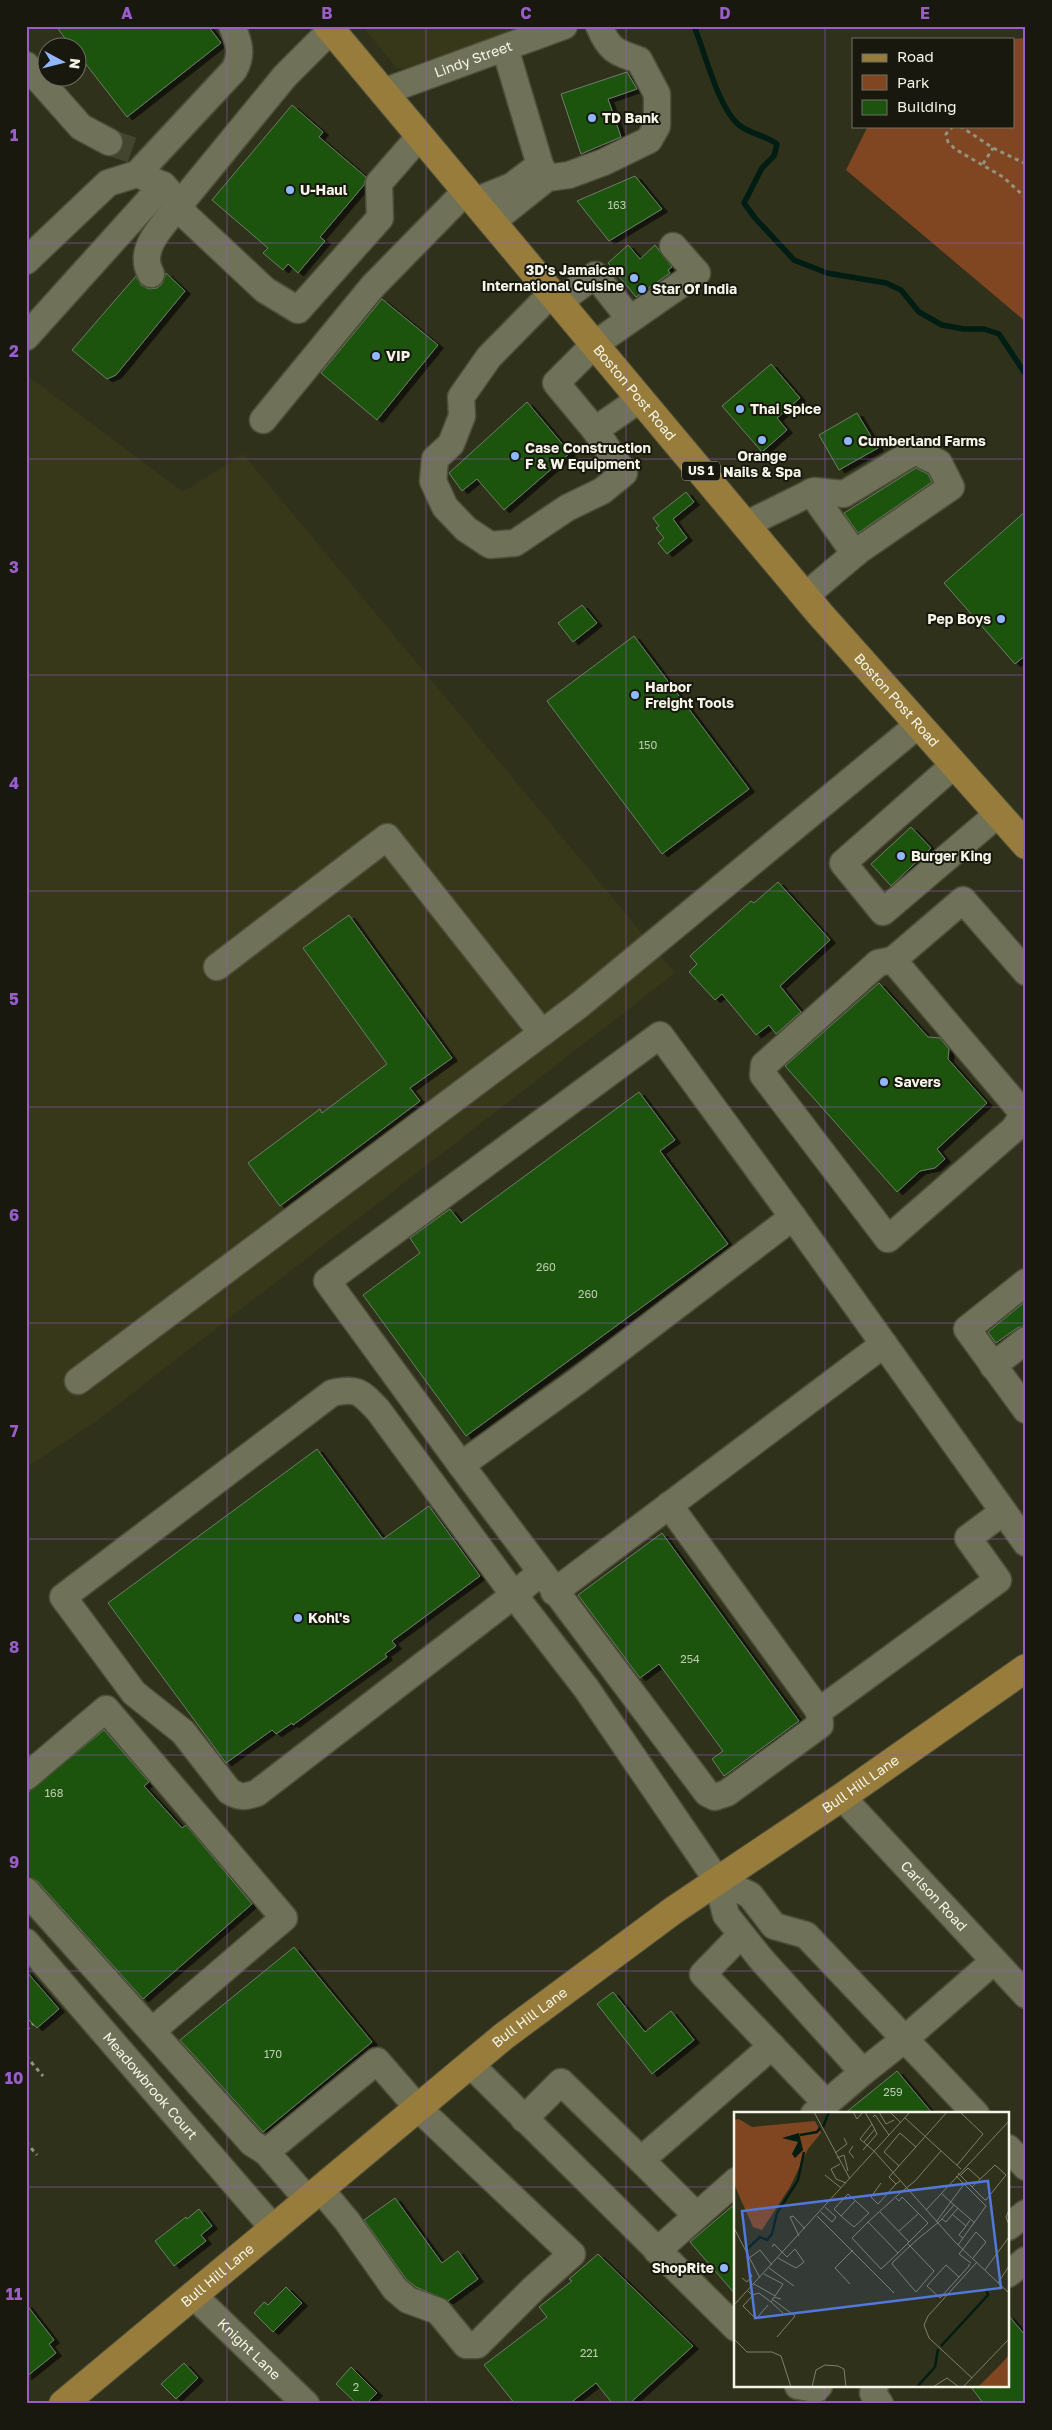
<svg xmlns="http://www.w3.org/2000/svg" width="1052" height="2430" viewBox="0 0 1052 2430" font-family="'Golos Text',sans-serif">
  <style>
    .built { fill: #37381a }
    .green { fill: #804621 }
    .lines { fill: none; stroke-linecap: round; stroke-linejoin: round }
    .stream { stroke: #001d14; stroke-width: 5.5 }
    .building { fill: #1d5211; stroke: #6c7d68; filter: url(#shadow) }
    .minor-tunnel { stroke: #44452f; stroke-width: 26; stroke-dasharray: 26 13; stroke-linecap: butt }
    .minor-casing { stroke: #4e4e3a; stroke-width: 29 }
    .major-casing { stroke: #4e4e3a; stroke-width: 30 }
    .path { stroke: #929381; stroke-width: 3; stroke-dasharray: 4 4; stroke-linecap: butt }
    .minor { stroke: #6f7158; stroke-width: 26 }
    .major { stroke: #977c3c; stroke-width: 28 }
    .grid { fill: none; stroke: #995ec9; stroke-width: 1; stroke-opacity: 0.55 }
    .poi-dot { fill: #8fb8fd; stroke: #18180f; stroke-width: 2 }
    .labels { text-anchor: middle; stroke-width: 4; stroke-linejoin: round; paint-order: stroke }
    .number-label { font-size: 11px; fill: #beccb2 }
    .shield { fill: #18180f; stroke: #b2b3a6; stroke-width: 1 }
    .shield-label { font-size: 12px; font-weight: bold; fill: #f4f5e7 }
    .street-label { font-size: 14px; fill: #f4f5e7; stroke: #18180f }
    .poi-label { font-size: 14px; font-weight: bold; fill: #f4f5e7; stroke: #18180f; text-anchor: start }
    .inset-river { fill: none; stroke: #001d14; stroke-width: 2.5 }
    .inset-road { fill: none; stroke: #7e7f6d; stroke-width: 1 }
    .view { fill: #5378dc; fill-opacity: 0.15; stroke: #5378dc; stroke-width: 2.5 }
    .inset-edge { fill: none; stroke: #f4f5e7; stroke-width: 2.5 }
    .neatline { fill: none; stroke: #995ec9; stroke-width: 2 }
    .grid-label { font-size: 16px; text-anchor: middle; font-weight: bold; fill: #995ec9 }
  </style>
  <defs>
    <filter id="shadow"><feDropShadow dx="5.5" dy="3" stdDeviation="0" flood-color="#0009"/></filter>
  </defs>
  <rect width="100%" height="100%" fill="#30311b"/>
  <g class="built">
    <path d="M362,26H536L425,67L397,68Z"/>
    <path d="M26,375L183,492L243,454L675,973L98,1420L26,1468Z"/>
  </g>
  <path class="green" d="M1026,38V322L846,170L868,126H1013V39Z"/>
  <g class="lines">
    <path class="stream" d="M694,26C705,52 718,108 739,125C750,134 765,135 777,144L774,156L762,168L744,203L755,218L794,260L827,273L886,283L901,290L919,312L942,325L964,329H984L999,334L1026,375"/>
  </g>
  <g class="building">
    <path d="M56,26H208L221,43L127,117L78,54V48H72Z"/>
    <path d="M627,72L637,89L608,99L621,137L581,154L561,94Z"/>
    <path d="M292,105L323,132L319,137L366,177L364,185L320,237L325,241L298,273L288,264L283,270L263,253L268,248L212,200Z"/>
    <path d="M635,176L662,209L609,241L577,201Z"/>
    <path d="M628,245L640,259L655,245L672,267L668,270L670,273L636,297L608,263Z"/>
    <path d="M166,273L185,291L116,375L107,379L72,350L136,276L141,285L149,289L157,288L162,284Z"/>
    <path d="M382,299L438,345L377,420L321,373Z"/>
    <path d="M771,364L800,398L777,418L787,430L762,452L722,406Z"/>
    <path d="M527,402L570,453L504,510L477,479L462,491L449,473Z"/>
    <path d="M857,413L878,448L839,470L819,435Z"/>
    <path d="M916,468L928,474L932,482L858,533L844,513Z"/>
    <path d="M686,492L694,502L673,519L687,538L667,554L658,543L664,538L656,528L659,526L653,518Z"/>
    <path d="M1026,511V655L1015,664L944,583Z"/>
    <path d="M582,605L597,623L573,642L558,623Z"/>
    <path d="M634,636L749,789L662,854L547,701Z"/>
    <path d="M911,827L931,848L891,886L871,864Z"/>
    <path d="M778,882L830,940L780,986L801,1012L776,1034L769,1025L756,1035L722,994L715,1000L689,972L697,964L690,956L751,901L754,903Z"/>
    <path d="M349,915L452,1058L410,1088L420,1101L280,1206L248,1163L320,1109L322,1113L387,1064L303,948Z"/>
    <path d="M879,983L928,1037L940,1038L949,1049L948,1059L987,1103L937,1149L945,1159L935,1168L920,1171L897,1192L785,1066Z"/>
    <path d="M639,1092L675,1140L660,1151L728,1244L466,1436L363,1295L420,1253L410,1238L450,1209L461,1223Z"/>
    <path d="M1026,1301V1325L1017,1328L996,1343L988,1332Z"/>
    <path d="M317,1449L383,1539L429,1506L480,1576L392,1641L396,1646L385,1654L387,1657L293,1725L292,1723L276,1734L272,1730L226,1763L108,1603Z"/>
    <path d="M662,1533L799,1721L724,1776L712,1759L723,1751L659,1664L640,1678L578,1595Z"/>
    <path d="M104,1730L149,1782L144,1786L182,1828L186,1825L252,1904L143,1999L37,1881L26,1876V1794Z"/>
    <path d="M294,1947L372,2042L263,2132L180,2040Z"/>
    <path d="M26,1971L59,2009L37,2028L26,2017Z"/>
    <path d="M613,1992L645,2032L671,2011L694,2040L652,2074L597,2004Z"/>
    <path d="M897,2071L933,2114H844Z"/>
    <path d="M395,2198L442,2263L458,2251L478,2279L448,2301L416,2287L406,2279L364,2220Z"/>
    <path d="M736,2203V2295L690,2242Z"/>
    <path d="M199,2209L212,2226L201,2235L206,2241L174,2266L155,2241L186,2217L187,2219Z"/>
    <path d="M598,2254L693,2346L629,2404H613L596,2383L569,2404H515L484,2365L547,2317L539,2307L572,2281L569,2279Z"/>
    <path d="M286,2287L302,2303L273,2332L254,2313L264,2302L268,2305Z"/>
    <path d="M26,2304L54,2340L49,2344L56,2353L26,2377Z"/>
    <path d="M1008,2315L1026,2336V2404H984L970,2386H1008Z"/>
    <path d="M184,2363L198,2378L176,2399L161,2384Z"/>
    <path d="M351,2367L377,2393L366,2404H357L336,2384Z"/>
  </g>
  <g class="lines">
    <path class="minor-tunnel" d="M109,142L132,150"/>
    <defs>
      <g id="minor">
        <path d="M331,30L285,76L180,204L185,215L265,290L298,310L380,218L379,183L420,136"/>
        <path d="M505,48L540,165L547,178"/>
        <path d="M26,65L81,127L109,142"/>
        <path id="s1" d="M383,92L564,26"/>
        <path d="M475,201L512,186L533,170"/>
        <path d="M492,222L547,178L569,175L604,162L649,140L657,126V94L639,60C615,52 609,50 599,26"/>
        <path d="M26,261L108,183L137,174"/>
        <path d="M151,274C136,249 165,223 180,204L163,185L137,174L234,70C243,54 239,43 232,26"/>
        <path d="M552,293L489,357L461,397L462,416L451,444L435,459L433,481L445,507L466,529L490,545L515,543L567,508L602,491L624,473L595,430L556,383L595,344L697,273L673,246"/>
        <path d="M559,302L595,275L630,319"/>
        <path d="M26,337L163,185"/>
        <path d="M263,420L373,286L466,191"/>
        <path d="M595,430L640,399"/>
        <path d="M811,492L855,554"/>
        <path d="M745,525L814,491L844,494L915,451L939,463L951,487L858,551L805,596"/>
        <path d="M954,765L843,863L883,912L998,814"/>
        <path d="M893,960L878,963L764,1065L763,1075L888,1239L1014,1129L1026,1110"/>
        <path d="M217,967L387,837L542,1033"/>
        <path d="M1023,1113L893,960L963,900L1026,972"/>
        <path d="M1026,1282L967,1329L1026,1410"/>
        <path d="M993,1366L1026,1340"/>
        <path d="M78,1381L578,1006L918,725"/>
        <path d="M461,1465L327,1281L660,1035L793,1217"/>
        <path d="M669,1505L819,1711"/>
        <path d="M1003,1512L968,1538L998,1580L819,1711L820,1725L727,1793L715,1797L707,1793L461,1465L579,1380L793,1217L1026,1543"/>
        <path d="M540,1573L514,1595L257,1793C245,1797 240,1798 229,1791L183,1732L134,1693L63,1597L332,1393C357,1387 361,1392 378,1410L514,1595L586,1688L717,1880L726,1915L761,1959L863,2072L906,2038L994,1961"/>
        <path d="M554,1592L884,1344"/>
        <path d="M26,1777L106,1709L284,1918L152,2031"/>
        <path id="s2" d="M842,1797L1026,1995"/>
        <path d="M717,1880L750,1895L774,1926L806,1935L976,2114"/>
        <path d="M26,1891L252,2143L266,2152"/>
        <path d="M741,1935L703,1974L826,2103"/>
        <path id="s3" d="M26,1942L274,2229"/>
        <path d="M470,2064L736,2328"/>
        <path d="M814,2114L863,2072"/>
        <path d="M524,2119L561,2082L641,2160"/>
        <path d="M1008,2148L1026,2167"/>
        <path d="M308,2200L266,2152L377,2061L418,2108L572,2254L534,2288L477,2345H466L438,2311L408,2300L395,2289L347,2221L321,2190"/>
        <path d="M696,2215L641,2160L772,2046"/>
        <path d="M1008,2227L1026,2213"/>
        <path d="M657,2251L736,2181"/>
        <path d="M1008,2274L1026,2260"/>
        <path id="s4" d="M193,2295L306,2404"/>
        <path d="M798,2386L816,2389L819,2386"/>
        <path d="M875,2386L873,2393L880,2404"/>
      </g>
      <g id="major">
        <path id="s5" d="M328,26L820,614L1026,845"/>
        <path id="s6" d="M63,2404L504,2036L674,1910L842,1797L1026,1668"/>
      </g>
    </defs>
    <use href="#minor" class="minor-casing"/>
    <use href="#major" class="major-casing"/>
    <g class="path">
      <path d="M953,126L946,134L948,142L955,149L1003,177L1026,198"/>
      <path d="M960,126L993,148L1026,164"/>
      <path d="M983,164L993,148"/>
      <path d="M26,2030L33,2024"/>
      <path d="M26,2056L43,2076"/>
      <path d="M26,2142L37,2155"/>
    </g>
    <use href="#minor" class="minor"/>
    <use href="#major" class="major"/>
  </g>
  <path class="grid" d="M227,26V2404M426,26V2404M626,26V2404M825,26V2114M26,243H1026M26,459H1026M26,675H1026M26,891H1026M26,1107H1026M26,1323H1026M26,1539H1026M26,1755H1026M26,1971H1026M26,2187H736M1008,2187H1026M825,2386V2404"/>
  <g class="poi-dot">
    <circle cx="592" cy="118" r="5"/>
    <circle cx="290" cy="190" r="5"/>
    <circle cx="634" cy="278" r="5"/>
    <circle cx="642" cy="289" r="5"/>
    <circle cx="376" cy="356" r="5"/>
    <circle cx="740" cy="409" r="5"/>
    <circle cx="762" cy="440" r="5"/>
    <circle cx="848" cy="441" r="5"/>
    <circle cx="515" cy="456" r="5"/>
    <circle cx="1001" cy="619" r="5"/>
    <circle cx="635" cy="695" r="5"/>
    <circle cx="901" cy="856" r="5"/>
    <circle cx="884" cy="1082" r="5"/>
    <circle cx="298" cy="1618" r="5"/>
    <circle cx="724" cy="2268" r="5"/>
  </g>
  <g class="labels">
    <g class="number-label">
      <text x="617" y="209">163</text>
      <text x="648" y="749">150</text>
      <text x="546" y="1271">260</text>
      <text x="588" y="1298">260</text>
      <text x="690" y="1663">254</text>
      <text x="54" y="1797">168</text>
      <text x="273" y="2058">170</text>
      <text x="893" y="2096">259</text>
      <text x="589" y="2357">221</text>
      <text x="356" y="2391">2</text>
    </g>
    <rect class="shield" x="682" y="461.5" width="38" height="19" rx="4"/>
    <g class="shield-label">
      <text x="701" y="475">US 1</text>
    </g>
    <g class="street-label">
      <text dy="5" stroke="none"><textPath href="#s1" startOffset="96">Lindy Street</textPath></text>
      <text dy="5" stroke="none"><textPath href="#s5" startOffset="478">Boston Post Road</textPath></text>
      <text dy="5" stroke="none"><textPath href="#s5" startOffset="882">Boston Post Road</textPath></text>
      <text dy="5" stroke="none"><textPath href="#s6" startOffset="1011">Bull Hill Lane</textPath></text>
      <text dy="5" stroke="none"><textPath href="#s2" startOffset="135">Carlson Road</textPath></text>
      <text dy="5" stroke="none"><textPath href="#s6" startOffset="606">Bull Hill Lane</textPath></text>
      <text dy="5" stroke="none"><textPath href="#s3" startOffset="190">Meadowbrook Court</textPath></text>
      <text dy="5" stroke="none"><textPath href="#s6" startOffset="201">Bull Hill Lane</textPath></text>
      <text dy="5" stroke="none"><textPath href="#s4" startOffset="78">Knight Lane</textPath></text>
    </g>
    <g class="poi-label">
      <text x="602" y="123">TD Bank</text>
      <text x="300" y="195">U-Haul</text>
      <text x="624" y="275" text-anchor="end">3D's Jamaican<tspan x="624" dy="16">International Cuisine</tspan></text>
      <text x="652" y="294">Star Of India</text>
      <text x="386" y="361">VIP</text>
      <text x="750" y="414">Thai Spice</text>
      <text x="858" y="446">Cumberland Farms</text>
      <text x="525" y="453">Case Construction<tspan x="525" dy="16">F &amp; W Equipment</tspan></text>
      <text x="762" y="461" text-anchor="middle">Orange<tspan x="762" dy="16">Nails &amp; Spa</tspan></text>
      <text x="991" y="624" text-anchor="end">Pep Boys</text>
      <text x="645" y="692">Harbor<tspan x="645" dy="16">Freight Tools</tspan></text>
      <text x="911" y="861">Burger King</text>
      <text x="894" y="1087">Savers</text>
      <text x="308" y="1623">Kohl's</text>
      <text x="714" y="2273" text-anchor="end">ShopRite</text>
    </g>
  </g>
  <g transform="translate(734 2112)">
    <rect width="275" height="275" fill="#30311b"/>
    <path d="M5,7L18,15L81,9L87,21L74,37L56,75L28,118L19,115L0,72V8ZM275,243V275H244L267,252Z" fill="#804621"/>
    <path d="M65,21L69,38L61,46L58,42L64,30L48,26Z" fill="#001d14"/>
    <path class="inset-river" d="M89,15L95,0M66,23L83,20L86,16M13,137L26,125L33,128L38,122L43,101L64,68L70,40M207,234L254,183L252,177M183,275L201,255L204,237"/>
    <path class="inset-road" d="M80,0L116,67M119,0L123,7L129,0M131,0L138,12L126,27L140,39M145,0L152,12L160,8M156,0L167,11M139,5L141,3L155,23M171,6L227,57M130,30L141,17M119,34L115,40L120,46M129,38L143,22L138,12M140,39L221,130L275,181M101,41L113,32L110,26M103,46L110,43L114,59M106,52L97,57L102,67L112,71M223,53L249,22L226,0M165,54L150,40L166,21L182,35M224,61L251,88H252L272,63L261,53L238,75M91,63L107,76M222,64L252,94L224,133M226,64L234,56L246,67M166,69L162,72L155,65L213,0M147,71L137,85L144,92L162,72M162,86L165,89L168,85L194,111L164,141L134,110L166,81L181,69L207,39M220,93L241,111M192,98L275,9M275,98L272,105L275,113M87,100L98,110L102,105L91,95M146,100L175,130M218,102L232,114L236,108M83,104L160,181M107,104L120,115L135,101L114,82L100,97L107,104L121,89M208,107L212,110L224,96M134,110L118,126L147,157L164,141M202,110L230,72M0,116L26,166M165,119L184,102M65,124L56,105L59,104L71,117M229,126L225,123L232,114M174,132L176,134L199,158L200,159L182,180L158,152L159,150L176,134L185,126L206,109L220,93L207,81M38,135L40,132L53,145L61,137L70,150L62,156L44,146M15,146L26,138L38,153M237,151L225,142L242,120L252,130L239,146M35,156L60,174M251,158L275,125M225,165L212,153L193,174L206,186L235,154V152M8,166L13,170L18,164L15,159M264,171L275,154M20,172L41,184L49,172L30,162M116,172L101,156L119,138M14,179L18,183L25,181L37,190L40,185L47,187M19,183L9,194L22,207L34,193M38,187L61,204L43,225M37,190L49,201M0,193L176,0M0,227L13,240H38L47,244L57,275M238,266L195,226L190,213L194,204L243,150M78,275L82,258L91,253L104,254L110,257L112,275M199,275L213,266L225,275M229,275L275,227"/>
    <path class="view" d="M254,69L267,176L21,206L8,99Z"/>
    <rect width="275" height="275" class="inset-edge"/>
  </g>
  <rect width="1052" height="2430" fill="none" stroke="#18180f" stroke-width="55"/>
  <rect x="852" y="38" width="162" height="90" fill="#18180f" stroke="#707065"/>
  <rect x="862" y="54" width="25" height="8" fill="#977c3c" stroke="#707065"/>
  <text x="897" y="62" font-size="15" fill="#f4f5e7">Road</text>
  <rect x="862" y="75" width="25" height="15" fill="#804621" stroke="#707065"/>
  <text x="897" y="88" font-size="15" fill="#f4f5e7">Park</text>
  <rect x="862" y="100" width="25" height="15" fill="#1d5211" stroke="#707065"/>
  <text x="897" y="112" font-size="15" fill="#f4f5e7">Building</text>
  <g transform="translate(62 62) rotate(97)"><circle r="24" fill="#18180f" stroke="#707065"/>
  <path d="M0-4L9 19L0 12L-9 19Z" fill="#8fb8fd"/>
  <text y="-8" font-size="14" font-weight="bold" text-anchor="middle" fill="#f4f5e7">N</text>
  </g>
  <rect x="28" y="28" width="996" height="2374" class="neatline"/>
  <g class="grid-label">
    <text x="127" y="19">A</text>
    <text x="327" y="19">B</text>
    <text x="526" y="19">C</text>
    <text x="725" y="19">D</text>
    <text x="925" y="19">E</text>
    <text x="14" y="141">1</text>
    <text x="14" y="357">2</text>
    <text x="14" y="573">3</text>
    <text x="14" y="789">4</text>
    <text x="14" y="1005">5</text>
    <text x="14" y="1221">6</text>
    <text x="14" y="1437">7</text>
    <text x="14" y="1653">8</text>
    <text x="14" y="1868">9</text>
    <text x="14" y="2084">10</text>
    <text x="14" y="2300">11</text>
  </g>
</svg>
